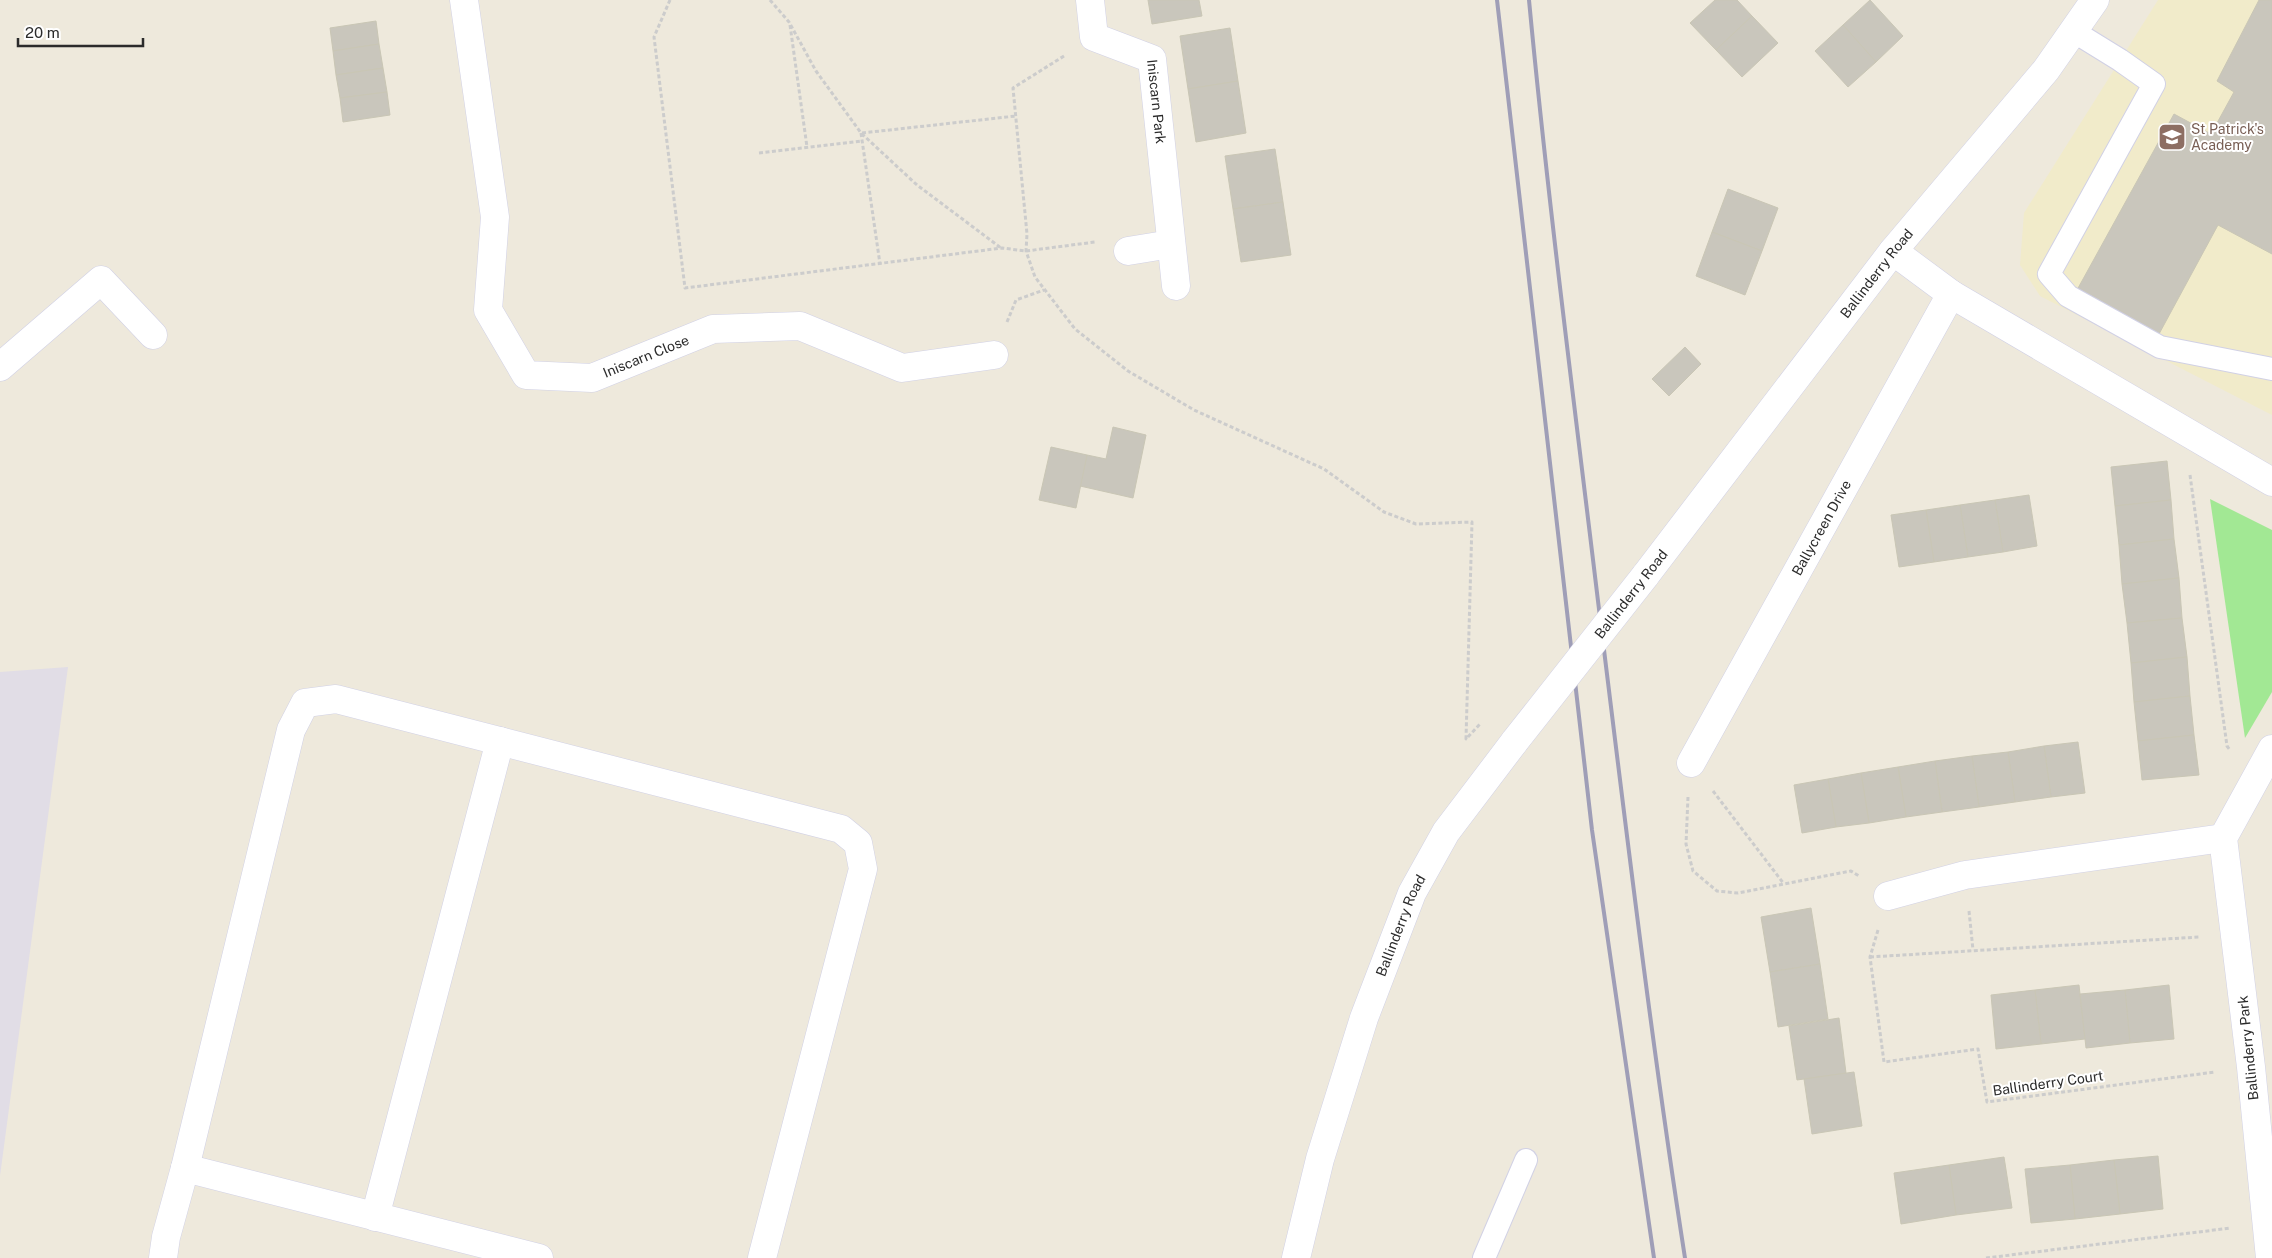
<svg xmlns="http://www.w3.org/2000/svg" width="2272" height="1258" viewBox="0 0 2272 1258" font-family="'Public Sans',sans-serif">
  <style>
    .industrial { fill: #e1dde6 }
    .education { fill: #f1ebca }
    .green { fill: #a2e894 }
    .building { fill: #c9c6bc; stroke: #c9c6b5 }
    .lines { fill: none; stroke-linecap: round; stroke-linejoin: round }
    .lane-casing { stroke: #d1d1e5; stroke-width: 24 }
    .street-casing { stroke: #d1d1e5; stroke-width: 29 }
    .secondary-casing { stroke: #d1d1e5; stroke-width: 29 }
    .path { stroke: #ccc; stroke-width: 3; stroke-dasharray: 4 2.5; stroke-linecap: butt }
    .lane { stroke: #fff; stroke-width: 22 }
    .street { stroke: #fff; stroke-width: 28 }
    .secondary { stroke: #fff; stroke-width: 28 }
    .rail { stroke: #9f9eb7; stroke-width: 4 }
    .secondary-bridge-casing { stroke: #d1d1e5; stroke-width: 29; stroke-linecap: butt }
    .secondary-bridge { stroke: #fff; stroke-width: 28 }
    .labels { text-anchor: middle; stroke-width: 4; stroke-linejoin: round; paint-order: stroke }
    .street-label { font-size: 14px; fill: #2b2b2b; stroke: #fff }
    .education-label { font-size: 14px; fill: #785e54; stroke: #fff; text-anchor: start }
  </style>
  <rect width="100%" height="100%" fill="#eee9dc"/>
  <path class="industrial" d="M68,667L0,1176V672Z"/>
  <path class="education" d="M2158,0H2272V415L2040,296L2020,265L2024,213Z"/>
  <path class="green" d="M2210,499L2272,530V692L2245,738Z"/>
  <g class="building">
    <path d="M1148,0H1199L1202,16L1152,24Z"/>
    <path d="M1715,0H1737L1752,16L1716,50L1690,23Z"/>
    <path d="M1870,0L1903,36L1876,62L1843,25Z"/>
    <path d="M2259,0H2272V254L2218,225L2159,334L2077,290L2174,114L2211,134L2234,92L2217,81Z"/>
    <path d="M1752,16L1778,43L1742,77L1716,50Z"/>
    <path d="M376,21L379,44L333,51L330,28Z"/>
    <path d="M1843,25L1876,62L1848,87L1815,51Z"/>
    <path d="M1230,28L1238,81L1188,89L1180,36Z"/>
    <path d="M379,44L383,68L336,75L333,51Z"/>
    <path d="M383,68L387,92L340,98L336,75Z"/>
    <path d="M1238,81L1246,133L1196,142L1188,89Z"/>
    <path d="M387,92L390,115L343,122L340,98Z"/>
    <path d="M1275,149L1283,202L1233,209L1225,156Z"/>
    <path d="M1728,189L1778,208L1762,251L1712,232Z"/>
    <path d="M1283,202L1291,255L1241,262L1233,209Z"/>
    <path d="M1712,232L1762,251L1745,295L1696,276Z"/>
    <path d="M1685,347L1701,364L1669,396L1652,379Z"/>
    <path d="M1113,427L1146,435L1133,498L1080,486L1087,455L1106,459Z"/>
    <path d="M1051,447L1087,455L1076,508L1039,500Z"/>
    <path d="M2167,461L2171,500L2115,506L2111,467Z"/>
    <path d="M2029,495L2037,546L2003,552L1995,500Z"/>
    <path d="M1995,500L2003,552L1968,557L1960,505Z"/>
    <path d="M2171,500L2174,539L2119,545L2115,506Z"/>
    <path d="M1960,505L1968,557L1934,562L1926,510Z"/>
    <path d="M1926,510L1934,562L1899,567L1891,515Z"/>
    <path d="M2174,539L2179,578L2122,584L2119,545Z"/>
    <path d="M2179,578L2182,618L2127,623L2122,584Z"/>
    <path d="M2182,618L2187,657L2131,663L2127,623Z"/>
    <path d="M2187,657L2190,696L2134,702L2131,663Z"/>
    <path d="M2190,696L2194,735L2138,741L2134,702Z"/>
    <path d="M2194,735L2199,775L2142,780L2138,741Z"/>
    <path d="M2078,742L2085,793L2051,797L2044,746Z"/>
    <path d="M2044,746L2051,797L2015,802L2008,752Z"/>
    <path d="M2008,752L2015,802L1979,807L1972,756Z"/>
    <path d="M1972,756L1979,807L1942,812L1935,761Z"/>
    <path d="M1935,761L1942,812L1906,817L1898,767Z"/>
    <path d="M1898,767L1906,817L1869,823L1861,773Z"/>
    <path d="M1861,773L1869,823L1836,827L1828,779Z"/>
    <path d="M1828,779L1836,827L1802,833L1794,785Z"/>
    <path d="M1811,908L1820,964L1770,972L1761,917Z"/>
    <path d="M1820,964L1828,1019L1778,1027L1770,972Z"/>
    <path d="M2079,985L2085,1039L2041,1044L2035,990Z"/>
    <path d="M2169,985L2174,1039L2130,1043L2125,990Z"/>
    <path d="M2035,990L2041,1044L1996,1049L1991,995Z"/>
    <path d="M2125,990L2130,1043L2086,1048L2080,994Z"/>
    <path d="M1839,1018L1846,1073L1797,1080L1789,1026Z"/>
    <path d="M1854,1072L1862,1126L1812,1134L1804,1079Z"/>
    <path d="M2158,1156L2163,1209L2120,1214L2114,1160Z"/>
    <path d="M2004,1157L2012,1208L1956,1215L1949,1165Z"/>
    <path d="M2114,1160L2120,1214L2075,1219L2070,1165Z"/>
    <path d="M1949,1165L1956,1215L1901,1224L1894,1173Z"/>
    <path d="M2070,1165L2075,1219L2031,1223L2025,1169Z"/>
  </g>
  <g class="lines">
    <defs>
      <g id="lane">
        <path d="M2073,31L2120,60L2154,84L2049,274L2068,296L2160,347L2272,369"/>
        <path d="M1484,1258L1526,1160"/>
      </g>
      <g id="street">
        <path id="s1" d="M464,0L495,217L488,310L526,375L592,378L713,329L800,326L902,368L994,355"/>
        <path id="s2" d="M1090,0L1094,37L1152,59L1176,286"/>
        <path d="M1128,251L1171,244"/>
        <path d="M1893,251L1951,294L2272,482"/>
        <path d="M0,367L101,280L153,335"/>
        <path id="s3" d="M1691,763L1951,294"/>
        <path d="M1888,896L1965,875L2223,838"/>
        <path d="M185,1168L539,1258"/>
        <path d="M375,1217L500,741"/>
        <path d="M163,1258L166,1237L185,1168L291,730L305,703L336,699L841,829L858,843L863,869L762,1258"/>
        <path d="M2270,1258L2251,1067L2223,838L2272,749"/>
      </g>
      <g id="secondary">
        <path id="s4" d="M1645,576L1893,251L2046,70L2095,0"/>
        <path id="s5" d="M1296,1258L1320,1159L1364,1018L1412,893L1446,832L1515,741"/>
      </g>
    </defs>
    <use href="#lane" class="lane-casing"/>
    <use href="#street" class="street-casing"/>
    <use href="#secondary" class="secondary-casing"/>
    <g class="path">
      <path d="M670,0L654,37L685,288L1002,248L1026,251L1095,242"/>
      <path d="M770,0L789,22L816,71L861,133L917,185L1001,248"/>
      <path d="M790,25L807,147"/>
      <path d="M1064,56L1013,88L1027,234L1026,251L1035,277L1075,329L1128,371L1194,410L1324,469L1384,512L1416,524L1472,522L1466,739L1480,724"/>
      <path d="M861,133L880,264"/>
      <path d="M862,133L1016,116"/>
      <path d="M759,153L862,141"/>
      <path d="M1007,322L1016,300L1044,290"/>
      <path d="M2190,475L2227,746L2230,750"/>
      <path d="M1713,791L1784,884"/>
      <path d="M1688,797L1686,844L1693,871L1717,891L1738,893L1851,871L1859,876"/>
      <path d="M1969,911L1973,950"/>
      <path d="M1878,930L1870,957L1884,1062L1978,1049L1987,1102L2215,1072"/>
      <path d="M1870,957L2199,937"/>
      <path d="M1986,1258L2231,1228"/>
    </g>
    <use href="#lane" class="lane"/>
    <use href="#street" class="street"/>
    <use href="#secondary" class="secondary"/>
    <g class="rail">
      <path d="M1497,0L1592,830L1654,1258"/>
      <path d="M1529,0C1548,201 1574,401 1598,601C1625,820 1651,1040 1685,1258"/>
    </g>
    <defs>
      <path id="secondary-bridge" d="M1515,741L1645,576"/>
    </defs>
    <use href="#secondary-bridge" class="secondary-bridge-casing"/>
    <use href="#secondary-bridge" class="secondary-bridge"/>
  </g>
  <defs>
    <symbol id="school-square" viewBox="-11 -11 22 22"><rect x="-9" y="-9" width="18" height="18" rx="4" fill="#8d6e63" stroke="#fff"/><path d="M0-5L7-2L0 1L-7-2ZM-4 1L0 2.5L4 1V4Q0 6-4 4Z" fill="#fff"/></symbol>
  </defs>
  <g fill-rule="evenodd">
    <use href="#school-square" x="2156" y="121" width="32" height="32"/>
  </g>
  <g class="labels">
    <g class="street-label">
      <text dy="5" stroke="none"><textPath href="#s2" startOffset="142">Iniscarn Park</textPath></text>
      <text dy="5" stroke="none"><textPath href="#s4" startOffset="381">Ballinderry Road</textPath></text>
      <text dy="5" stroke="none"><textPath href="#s1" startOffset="512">Iniscarn Close</textPath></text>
      <text dy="5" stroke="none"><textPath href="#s3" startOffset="269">Ballycreen Drive</textPath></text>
      <text transform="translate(1631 594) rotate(-52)" y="5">Ballinderry Road</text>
      <text dy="5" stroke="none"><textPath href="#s5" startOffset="349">Ballinderry Road</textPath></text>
      <text transform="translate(2248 1048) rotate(-96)" y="5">Ballinderry Park</text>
      <text transform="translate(2048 1083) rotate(-8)" y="5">Ballinderry Court</text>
    </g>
    <g class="education-label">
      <text x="2191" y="134">St Patrick's<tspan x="2191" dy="16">Academy</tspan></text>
    </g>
  </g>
  <path d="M18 38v8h125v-8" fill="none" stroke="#2b2b2b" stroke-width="2.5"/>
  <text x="25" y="38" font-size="15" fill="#2b2b2b" stroke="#ffffff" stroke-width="4" paint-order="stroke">20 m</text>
</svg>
